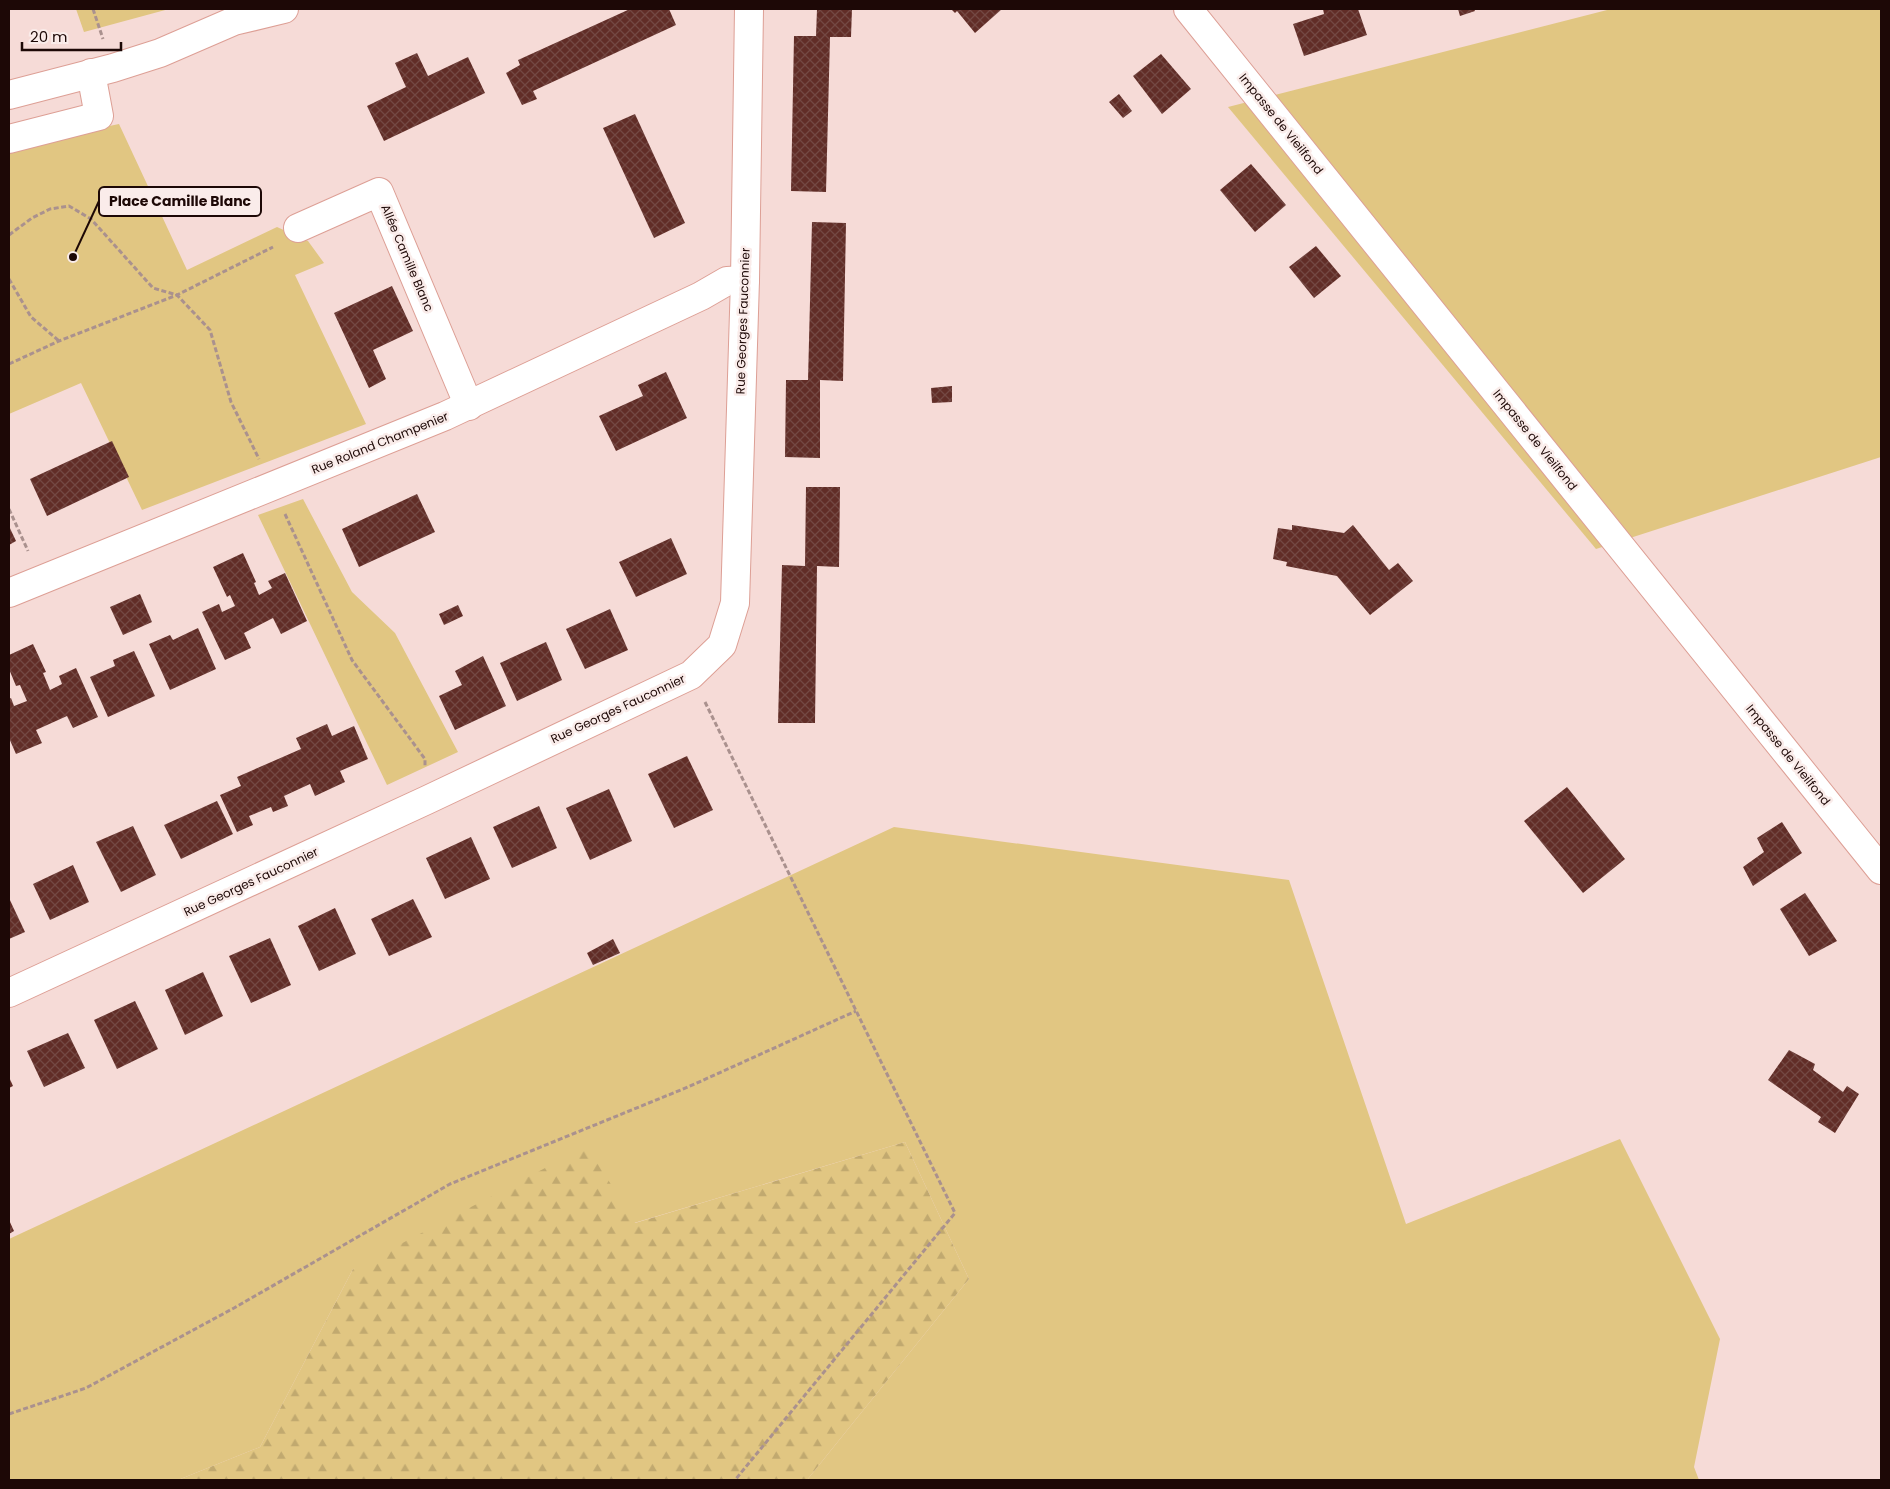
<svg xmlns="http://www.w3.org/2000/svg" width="1890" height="1489" viewBox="0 0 1890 1489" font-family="Poppins,sans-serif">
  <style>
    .green { fill: #e1c682 }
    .forest { fill: url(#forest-firs) }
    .building { fill: url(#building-cross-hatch) }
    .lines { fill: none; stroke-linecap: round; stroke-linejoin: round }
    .minor-casing { stroke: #dd9f95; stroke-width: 30 }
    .path { stroke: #aa918e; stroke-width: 3; stroke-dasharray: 5 2.5; stroke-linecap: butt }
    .minor { stroke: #fff; stroke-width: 28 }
    .labels { text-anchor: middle; stroke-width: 5; stroke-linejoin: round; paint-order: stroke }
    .street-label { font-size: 12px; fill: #1d0806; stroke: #faecea }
    .leader { fill: none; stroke: #1d0806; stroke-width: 2 }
    .callout-dot { fill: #1d0806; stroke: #faecea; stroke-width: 2 }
    .callout { fill: #faecea; stroke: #1d0806; stroke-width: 2 }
    .callout-label { font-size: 14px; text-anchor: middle; font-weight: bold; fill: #1d0806 }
  </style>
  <defs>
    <pattern id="forest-firs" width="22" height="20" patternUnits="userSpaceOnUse" patternTransform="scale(1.25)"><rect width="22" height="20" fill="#e1c682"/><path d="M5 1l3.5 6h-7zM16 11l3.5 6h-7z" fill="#c1a96f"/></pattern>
    <pattern id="building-cross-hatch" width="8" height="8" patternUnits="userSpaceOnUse" patternTransform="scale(1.25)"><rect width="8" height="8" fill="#612d27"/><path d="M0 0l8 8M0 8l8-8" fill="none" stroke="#734843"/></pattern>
  </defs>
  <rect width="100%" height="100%" fill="#f6dbd7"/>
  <g class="green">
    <path d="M76,9H169L84,32Z"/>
    <path d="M1611,9H1881V457L1596,549L1228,107Z"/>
    <path d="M119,124L187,270L277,227L308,241L324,263L295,275L366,424L142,510L81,383L9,414V147Z"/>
    <path d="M303,499L352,592L395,633L458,752L387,785L258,515Z"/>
    <path d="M894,827L1289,880L1406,1224L1620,1139L1720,1339L1694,1467L1699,1480H807L969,1279L905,1142L634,1223L353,1269L260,1447L178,1480H9V1239Z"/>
  </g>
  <path class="forest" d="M905,1142L969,1279L807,1480H178L260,1447L353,1269L587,1146L635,1223Z"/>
  <g class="building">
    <path d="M630,9H669L676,25L533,91L537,99L522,105L506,73L520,65L518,60Z"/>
    <path d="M817,9H852L851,37H830L826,192L791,191L794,36H816Z"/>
    <path d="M951,9H1002L975,33L957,11L955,13Z"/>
    <path d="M1323,9H1358L1367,35L1304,56L1293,24L1324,14Z"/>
    <path d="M1458,9H1474L1475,11L1460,16Z"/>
    <path d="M417,53L428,76L468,57L485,93L384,141L367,106L406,87L395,63Z"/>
    <path d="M1161,54L1191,89L1162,114L1133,76Z"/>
    <path d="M1119,94L1132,111L1123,118L1109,102Z"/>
    <path d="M635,114L685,223L654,238L603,128Z"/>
    <path d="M1251,164L1286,205L1255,232L1220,190Z"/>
    <path d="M812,222L846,223L843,381L820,380V458L785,457L786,380H808Z"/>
    <path d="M1316,246L1341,276L1314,298L1289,267Z"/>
    <path d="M392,286L413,331L373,350L386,379L369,388L334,313Z"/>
    <path d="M666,372L687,418L616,451L599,416L643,396L638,385Z"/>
    <path d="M952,386V402L932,403L931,388Z"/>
    <path d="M112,441L129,477L47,516L30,479Z"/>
    <path d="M806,487H840L839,567L817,566L815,723H778L782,565L805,566Z"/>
    <path d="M417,494L435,532L359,567L342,529Z"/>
    <path d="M1292,525L1344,533L1353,525L1389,570L1398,563L1413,581L1370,615L1337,576L1286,566L1287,562L1273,559L1278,528L1292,530Z"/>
    <path d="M9,526L16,541L9,545Z"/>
    <path d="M671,538L687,574L636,597L619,562Z"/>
    <path d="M243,553L256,582L254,583L259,595L272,588L268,581L285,573L307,621L281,634L273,618L244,633L251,648L225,660L202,612L219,604L222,612L235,606L230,595L227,597L213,567Z"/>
    <path d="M140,594L152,622L123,635L110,607Z"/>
    <path d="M458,605L463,616L444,625L439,614Z"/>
    <path d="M610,609L628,650L585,669L566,629Z"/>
    <path d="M198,628L216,669L170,690L149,644L170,635L173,640Z"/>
    <path d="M546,642L562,680L517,701L500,663Z"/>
    <path d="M33,644L46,672L43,673L50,690L62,684L59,676L76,668L98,717L73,728L67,716L36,730L42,743L16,754L9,738V699L11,698L14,706L27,701L20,685L16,686L9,669V655Z"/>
    <path d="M134,651L155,696L108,717L90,677L115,666L113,660Z"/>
    <path d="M483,656L506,706L455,730L439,696L462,685L455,671Z"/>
    <path d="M327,724L332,736L354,726L368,759L340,771L345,782L315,796L310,784L284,796L288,806L273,812L271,807L249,816L253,825L237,832L220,795L241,786L237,777L301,749L296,738Z"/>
    <path d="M687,756L713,810L674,828L648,774Z"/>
    <path d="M1567,787L1625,859L1583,893L1524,821Z"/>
    <path d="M609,789L632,841L590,860L566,808Z"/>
    <path d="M217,801L233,834L181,859L164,825Z"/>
    <path d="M539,806L557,848L512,868L493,827Z"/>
    <path d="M1782,822L1802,853L1753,886L1743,867L1764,852L1757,838Z"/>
    <path d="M133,826L156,875L121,892L96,842Z"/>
    <path d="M471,837L490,879L445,899L426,858Z"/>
    <path d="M73,865L89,902L50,920L33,884Z"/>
    <path d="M1805,893L1837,941L1809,956L1780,909Z"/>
    <path d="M9,898L25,932L9,939Z"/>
    <path d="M413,899L432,937L389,956L371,919Z"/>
    <path d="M335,908L356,954L319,971L298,926Z"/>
    <path d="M270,938L291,985L251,1003L229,956Z"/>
    <path d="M613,939L620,953L593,965L587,953Z"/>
    <path d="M203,972L223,1016L185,1035L165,990Z"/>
    <path d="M135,1001L158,1049L117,1069L94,1020Z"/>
    <path d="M68,1033L85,1068L44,1087L27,1051Z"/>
    <path d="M1789,1050L1815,1064L1813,1070L1843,1092L1847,1086L1859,1094L1835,1133L1818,1122L1821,1117L1768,1080Z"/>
    <path d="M9,1077L13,1086L9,1088Z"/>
    <path d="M9,1220L14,1231L9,1234Z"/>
  </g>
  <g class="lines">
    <defs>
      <g id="minor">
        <path d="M1188,9L1881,870"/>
        <path d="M9,95L113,68L160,53L234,21L284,9"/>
        <path d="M9,139L99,116L91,73"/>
        <path d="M298,228L379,192L469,406"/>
        <path d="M9,593L445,416L701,296L727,281L745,280"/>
        <path d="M9,993L427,800L691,675L722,645L735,603L745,280L749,9"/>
      </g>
    </defs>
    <use href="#minor" class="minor-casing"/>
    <g class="path">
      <path d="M93,9L103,39"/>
      <path d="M9,235L32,218L50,209L69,206L91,219L153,288L177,295L210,330L231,402L259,459"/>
      <path d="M9,279L31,317L59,341"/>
      <path d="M9,364L59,341L177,295L273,247"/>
      <path d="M9,509L28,551"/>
      <path d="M285,514L352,660L425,759V767"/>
      <path d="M705,702L955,1213L735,1480"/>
      <path d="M9,1414L86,1388L234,1308L450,1184L688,1087L856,1011"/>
    </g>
    <use href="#minor" class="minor"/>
  </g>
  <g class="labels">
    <g class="street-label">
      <text transform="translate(1281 124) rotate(51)" y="4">Impasse de Vieilfond</text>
      <text transform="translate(407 258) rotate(67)" y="4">Allée Camille Blanc</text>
      <text transform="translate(743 321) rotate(-88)" y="4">Rue Georges Fauconnier</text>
      <text transform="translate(1535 440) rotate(51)" y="4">Impasse de Vieilfond</text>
      <text transform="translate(380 443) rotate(-22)" y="4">Rue Roland Champenier</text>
      <text transform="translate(618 709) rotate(-25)" y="4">Rue Georges Fauconnier</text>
      <text transform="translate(1788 755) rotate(51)" y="4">Impasse de Vieilfond</text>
      <text transform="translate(251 882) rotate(-25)" y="4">Rue Georges Fauconnier</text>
    </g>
  </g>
  <path class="leader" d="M73 257L99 201"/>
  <circle class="callout-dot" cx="73" cy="257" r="5"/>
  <rect class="callout" x="99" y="187" width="162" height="29" rx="5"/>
  <g class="callout-label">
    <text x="180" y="206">Place Camille Blanc</text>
  </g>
  <rect width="1890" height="1489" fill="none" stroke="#1d0806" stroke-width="20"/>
  <path d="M22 42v8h99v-8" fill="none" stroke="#1d0806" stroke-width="2.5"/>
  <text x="30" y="42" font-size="15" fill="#1d0806" stroke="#faecea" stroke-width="4" paint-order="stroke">20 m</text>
</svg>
